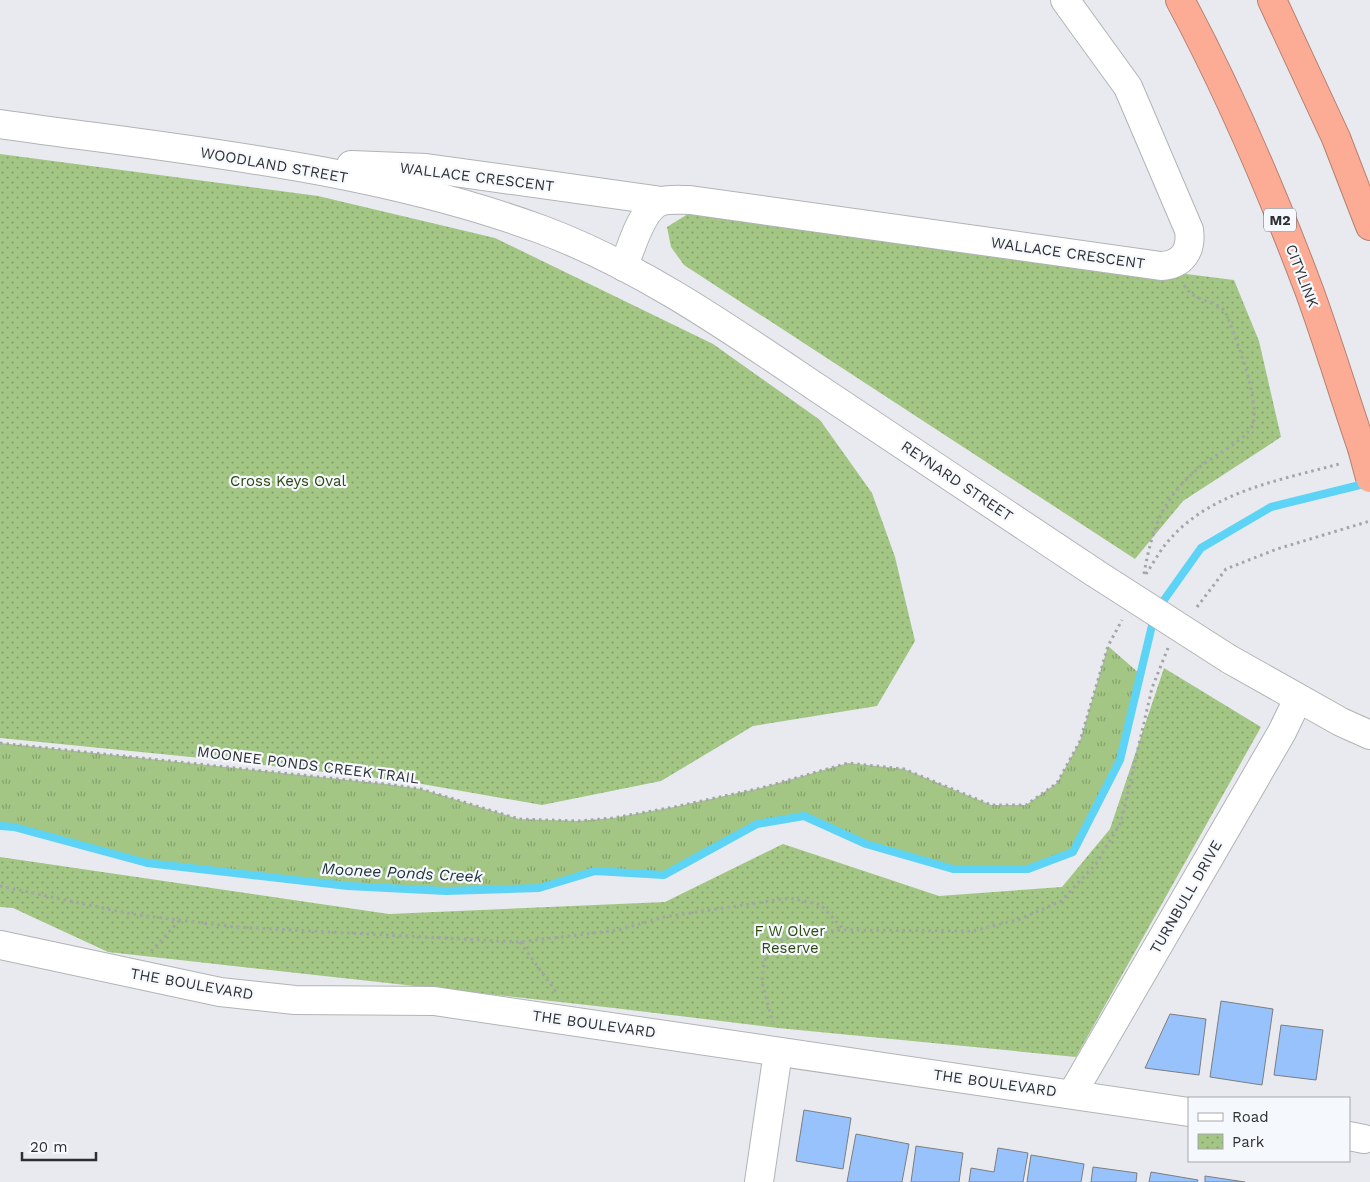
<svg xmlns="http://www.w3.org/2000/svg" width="1370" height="1182" viewBox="0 0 1370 1182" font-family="'Work Sans',sans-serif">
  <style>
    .grass { fill: url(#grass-tufts) }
    .park { fill: url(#park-dots) }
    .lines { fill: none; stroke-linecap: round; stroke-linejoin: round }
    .stream { stroke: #5dd3f6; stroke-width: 8 }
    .building { fill: #98c2fb; stroke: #7b7e82 }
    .minor-casing { stroke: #b1b4b7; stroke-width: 30 }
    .highway-casing { stroke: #b48072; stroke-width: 30 }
    .path { stroke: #a3a5a9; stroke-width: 3; stroke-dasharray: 2.5 4; stroke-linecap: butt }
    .minor { stroke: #fff; stroke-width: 28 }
    .highway { stroke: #fcab95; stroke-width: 28 }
    .minor-bridge-casing { stroke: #b1b4b7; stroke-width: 30; stroke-linecap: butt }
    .highway-bridge-casing { stroke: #b48072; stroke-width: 30; stroke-linecap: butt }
    .minor-bridge { stroke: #fff; stroke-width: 28 }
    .highway-bridge { stroke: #fcab95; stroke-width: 28 }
    .labels { text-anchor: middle; stroke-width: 4.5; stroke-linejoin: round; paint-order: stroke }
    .shield { fill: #f5f8fc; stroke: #6a6b6e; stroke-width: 1 }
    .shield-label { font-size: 14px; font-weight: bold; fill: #2e2f31 }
    .street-label { font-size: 15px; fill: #2e2f31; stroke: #f5f8fc }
    .park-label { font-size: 15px; fill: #2e480f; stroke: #f5f8fc }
    .water-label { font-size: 16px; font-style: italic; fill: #1d3138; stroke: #f5f8fc }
  </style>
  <defs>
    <pattern id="grass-tufts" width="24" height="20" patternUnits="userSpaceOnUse" patternTransform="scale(1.25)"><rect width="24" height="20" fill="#a3c684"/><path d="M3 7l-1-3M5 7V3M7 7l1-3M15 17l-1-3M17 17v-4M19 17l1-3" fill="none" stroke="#85a16d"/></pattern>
    <pattern id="park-dots" width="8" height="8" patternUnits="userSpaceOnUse" patternTransform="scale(1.25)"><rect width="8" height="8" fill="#a3c684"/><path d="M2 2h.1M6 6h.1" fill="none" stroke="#85a16d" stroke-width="1.8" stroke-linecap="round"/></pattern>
  </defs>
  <rect width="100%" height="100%" fill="#e8eaef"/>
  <path class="grass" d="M1108,646L1140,674L1120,760L1073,852L1028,869H953L866,844L804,816L757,824L664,875L595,871L539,888L445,891L348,886L147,863L14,827L0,826V743L386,784L421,789L519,819L578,821L613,818L674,807L761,788L848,763L904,769L991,805H1026L1057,783L1080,741Z"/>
  <g class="park">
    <path d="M0,154L318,196L495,238L713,344L820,420L872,493L895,557L915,641L877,706L753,726L661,781L542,805L405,781L211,759L0,738Z"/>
    <path d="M691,212L1234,280L1259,341L1281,437L1183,501L1135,559L684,265L671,247L667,227Z"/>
    <path d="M1164,668L1261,727L1076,1057L778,1028L614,1008L108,952L13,908L0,907V857L389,914L665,902L783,844L939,896L1062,887L1110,829Z"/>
  </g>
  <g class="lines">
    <g class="stream">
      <path d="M1159,607L1201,548L1271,507L1368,483"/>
      <path d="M0,826L14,827L147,863L348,886L446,891L539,888L595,871L664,875L757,824L804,816L866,844L953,869H1028L1073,852L1120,760L1154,617"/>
    </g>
  </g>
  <g class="building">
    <path d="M1221,1001L1273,1009L1262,1085L1210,1077Z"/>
    <path d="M1170,1014L1206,1019L1199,1075L1145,1068Z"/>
    <path d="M1281,1025L1323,1030L1316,1080L1274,1075Z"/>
    <path d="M804,1110L851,1118L843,1169L796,1161Z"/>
    <path d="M856,1134L909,1144L902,1182H847Z"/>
    <path d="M916,1146L963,1153L959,1182H911Z"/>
    <path d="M998,1148L1028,1153L1023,1182H969L971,1168L994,1172Z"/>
    <path d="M1031,1155L1084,1164L1081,1182H1027Z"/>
    <path d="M1093,1167L1137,1173L1136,1182H1091Z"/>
    <path d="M1151,1172L1198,1180L1197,1182H1149Z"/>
    <path d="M1205,1176L1245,1182H1205Z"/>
  </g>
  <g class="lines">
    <defs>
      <g id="minor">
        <path d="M0,124C181,150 368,166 540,229C638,265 727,327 813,385C907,448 1001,511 1095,573"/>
        <path d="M351,165L426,168L662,201"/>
        <path d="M624,267C630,250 642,207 662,201C670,199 681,200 690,200L1161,266C1182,265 1192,251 1189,230L1128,87L1065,0"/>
        <path d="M1229,659L1341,722L1370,735"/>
        <path d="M0,945L220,992L295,1000L434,1001L1189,1112"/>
        <path d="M1072,1094L1282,732L1298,699"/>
        <path d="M1349,1136L1364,1139"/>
        <path d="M759,1182L778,1052"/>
      </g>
      <g id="highway">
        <path d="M1180,0C1230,93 1272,192 1309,290C1328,342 1344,396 1362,448"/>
        <path d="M1272,0L1336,138L1370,226"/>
      </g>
    </defs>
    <use href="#minor" class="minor-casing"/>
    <use href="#highway" class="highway-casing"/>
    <g class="path">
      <path d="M1144,574C1152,528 1163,497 1201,466C1213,456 1249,438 1253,424C1260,400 1235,335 1225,311C1212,299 1194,302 1184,285"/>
      <path d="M1146,574C1152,565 1158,554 1165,545C1207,492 1277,481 1339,464"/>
      <path d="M1197,607L1226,569L1277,549L1370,521"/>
      <path d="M0,743L386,784L421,789L519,819L578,821L613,818L674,807L761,788L848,763L904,769L991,805H1026L1057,783L1080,741L1108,646L1122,620"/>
      <path d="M0,886L131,914L235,927L520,942L618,930L664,917L790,898L821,905L843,929"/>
      <path d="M520,942L556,992"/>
      <path d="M151,951L179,921"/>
      <path d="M773,1024L762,982L763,969L767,953L781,940L808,933L844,930L973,931L1020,919L1061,901L1096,864L1121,822L1152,688L1168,648"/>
    </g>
    <use href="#minor" class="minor"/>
    <use href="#highway" class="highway"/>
    <defs>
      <path id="minor-bridge" d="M1095,573L1229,659"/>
      <path id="highway-bridge" d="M1362,448L1370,478"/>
    </defs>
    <use href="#minor-bridge" class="minor-bridge-casing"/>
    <use href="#highway-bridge" class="highway-bridge-casing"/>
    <use href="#minor-bridge" class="minor-bridge"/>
    <use href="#highway-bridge" class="highway-bridge"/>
  </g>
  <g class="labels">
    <rect class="shield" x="1264" y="208.5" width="32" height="23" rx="4"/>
    <g class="shield-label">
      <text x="1280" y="225">M2</text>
    </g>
    <g class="street-label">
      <text transform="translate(274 165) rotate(10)" y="5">WOODLAND STREET</text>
      <text transform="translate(477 177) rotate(7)" y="5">WALLACE CRESCENT</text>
      <text transform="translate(1068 253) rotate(8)" y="5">WALLACE CRESCENT</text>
      <text transform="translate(1302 276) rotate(69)" y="5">CITYLINK</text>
      <text transform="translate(957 481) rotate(34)" y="5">REYNARD STREET</text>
      <text transform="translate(308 765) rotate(7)" y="5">MOONEE PONDS CREEK TRAIL</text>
      <text transform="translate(1186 897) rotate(-60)" y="5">TURNBULL DRIVE</text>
      <text transform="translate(192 984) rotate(10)" y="5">THE BOULEVARD</text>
      <text transform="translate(594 1024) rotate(8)" y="5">THE BOULEVARD</text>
      <text transform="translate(995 1083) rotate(8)" y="5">THE BOULEVARD</text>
    </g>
    <g class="park-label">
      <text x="288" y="486">Cross Keys Oval</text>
      <text x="790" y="936">F W Olver<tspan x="790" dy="17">Reserve</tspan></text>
    </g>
    <g class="water-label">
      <text transform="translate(402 872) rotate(3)" y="6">Moonee Ponds Creek</text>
    </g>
  </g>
  <rect x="1188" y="1097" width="162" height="65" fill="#f5f8fc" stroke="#a5a8ab"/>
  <rect x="1198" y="1113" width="25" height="8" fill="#ffffff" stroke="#a5a8ab"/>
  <text x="1232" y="1122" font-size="15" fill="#2e2f31">Road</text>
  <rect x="1198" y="1134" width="25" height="15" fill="url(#park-dots)" stroke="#a5a8ab"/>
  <text x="1232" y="1147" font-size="15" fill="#2e2f31">Park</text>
  <path d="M22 1152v8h74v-8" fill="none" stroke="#2e2f31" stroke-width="2.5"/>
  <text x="30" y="1152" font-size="15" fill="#2e2f31" stroke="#f5f8fc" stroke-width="4" paint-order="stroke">20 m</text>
</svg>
